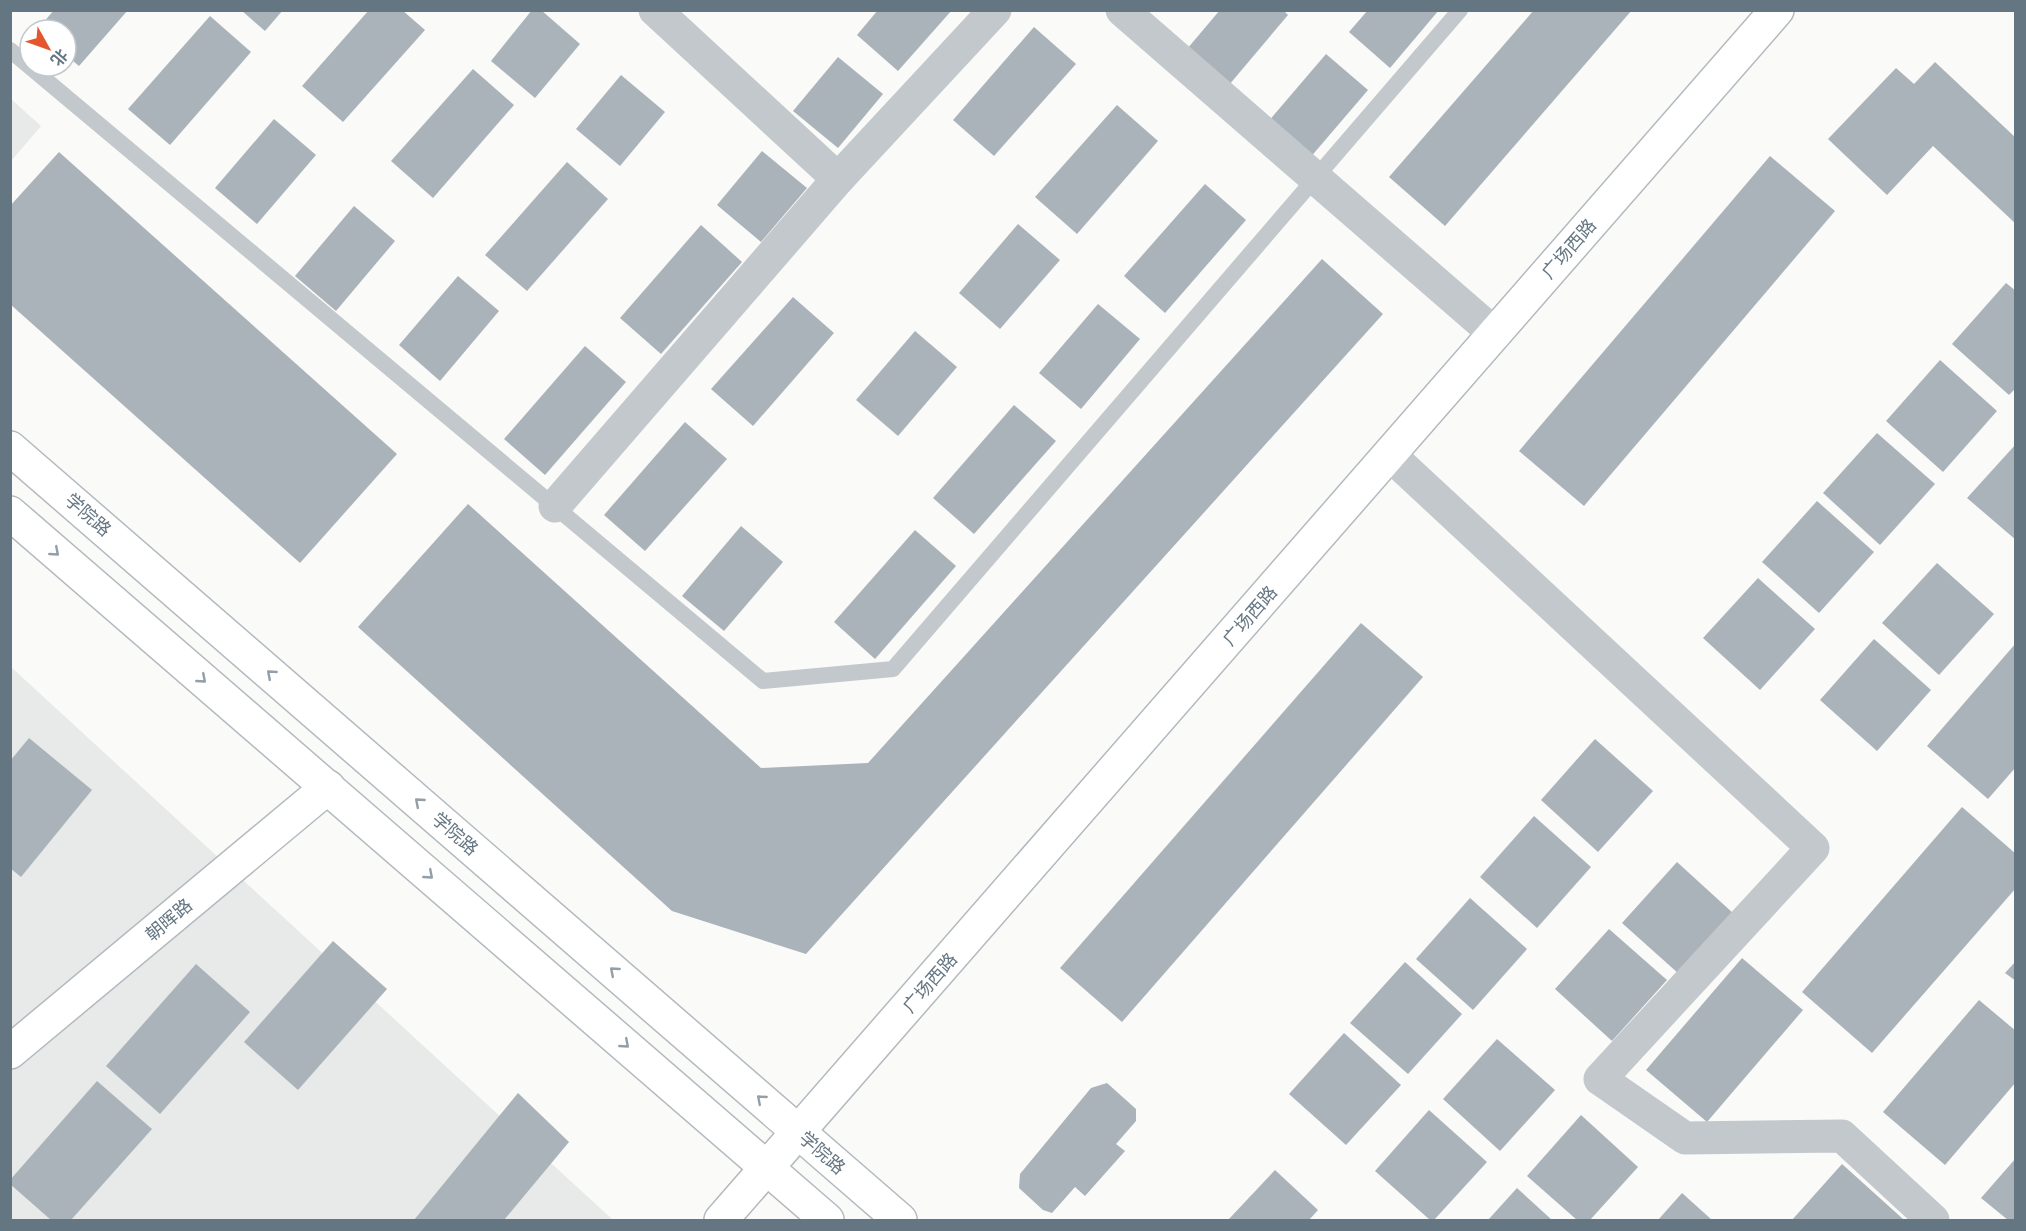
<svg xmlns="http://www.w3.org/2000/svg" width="2026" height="1231" viewBox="0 0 2026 1231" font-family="'Golos Text','Noto Sans SC',sans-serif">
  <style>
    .built { fill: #e8e9e9 }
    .building { fill: #aab3b9 }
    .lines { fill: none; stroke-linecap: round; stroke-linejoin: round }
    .secondary-casing { stroke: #b3babf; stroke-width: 36 }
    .lane { stroke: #c3c8cc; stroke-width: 16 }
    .street { stroke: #c3c8cc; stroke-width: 33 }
    .secondary { stroke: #fff; stroke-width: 33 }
    .oneway { stroke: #939fa8 }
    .labels { text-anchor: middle; stroke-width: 6; stroke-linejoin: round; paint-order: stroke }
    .street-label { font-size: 18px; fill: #657683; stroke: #fff }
  </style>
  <rect width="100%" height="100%" fill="#fafaf8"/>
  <g class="built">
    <path d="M11,99L41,126L11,161Z"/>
    <path d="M11,667L613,1220H11Z"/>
  </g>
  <g class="building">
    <path d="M54,10H128L79,66L66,55V30H37Z"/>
    <path d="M241,10H283L265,31Z"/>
    <path d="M369,10H402L425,30L343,122L302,86Z"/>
    <path d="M532,10H541L580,44L535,98L491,61Z"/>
    <path d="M878,10H952L898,71L857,35Z"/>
    <path d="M1220,10H1283L1288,15L1229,85L1187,49Z"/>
    <path d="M1368,10H1439L1390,68L1349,32Z"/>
    <path d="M1534,10H1632L1445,226L1389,177Z"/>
    <path d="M210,16L251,52L170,145L128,109Z"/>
    <path d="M1034,27L1076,64L994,156L953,120Z"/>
    <path d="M1326,54L1368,90L1309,159L1267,123Z"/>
    <path d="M838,57L883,94L838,148L793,111Z"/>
    <path d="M1935,62L2016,138V224L1933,146L1887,195L1828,139L1896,68L1914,84Z"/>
    <path d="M473,69L514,105L433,198L391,161Z"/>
    <path d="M621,75L665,112L620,166L576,129Z"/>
    <path d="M1117,105L1158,141L1077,234L1035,197Z"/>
    <path d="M274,119L316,155L257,224L215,188Z"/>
    <path d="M762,151L807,188L761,242L717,205Z"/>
    <path d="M59,152L397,454L300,563L10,304V206Z"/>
    <path d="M1770,156L1835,211L1584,506L1519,451Z"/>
    <path d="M567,162L608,199L527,291L485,255Z"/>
    <path d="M1205,184L1246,220L1165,313L1124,276Z"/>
    <path d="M354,206L395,241L336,311L295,276Z"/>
    <path d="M1018,224L1060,260L1000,329L959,293Z"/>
    <path d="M701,225L742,262L661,354L620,318Z"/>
    <path d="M1322,259L1383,314L806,954L672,911L358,627L468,504L761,768L868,763Z"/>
    <path d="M458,276L499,311L440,381L399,345Z"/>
    <path d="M2006,283L2016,291V388L2009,395L1952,344Z"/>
    <path d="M793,297L834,333L753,426L711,389Z"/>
    <path d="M1098,304L1140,339L1081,409L1039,373Z"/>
    <path d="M915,331L957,367L898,436L856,400Z"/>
    <path d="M585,346L626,382L545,475L504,439Z"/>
    <path d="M1940,360L1997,411L1943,472L1886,421Z"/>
    <path d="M1014,405L1056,441L974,534L933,498Z"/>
    <path d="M685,422L727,459L645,551L604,515Z"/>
    <path d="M1877,433L1935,484L1880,545L1823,493Z"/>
    <path d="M2016,444V540L1967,498Z"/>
    <path d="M1817,501L1874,552L1819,613L1762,562Z"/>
    <path d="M741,526L783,562L724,631L682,596Z"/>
    <path d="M915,530L956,566L875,659L834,622Z"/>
    <path d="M1937,563L1994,614L1939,675L1882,623Z"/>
    <path d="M1758,578L1815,629L1760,690L1703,638Z"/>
    <path d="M1361,623L1423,677L1122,1022L1060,968Z"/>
    <path d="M1874,639L1931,690L1877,751L1820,700Z"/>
    <path d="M2016,643V767L1988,799L1927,746Z"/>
    <path d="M29,738L92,790L21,877L10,868V761Z"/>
    <path d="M1595,739L1653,791L1598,852L1541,800Z"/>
    <path d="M1962,807L2016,854V888L1872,1053L1802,992Z"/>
    <path d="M1534,816L1591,867L1537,928L1480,877Z"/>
    <path d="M1677,862L1734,914L1679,974L1622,923Z"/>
    <path d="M1470,898L1527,949L1473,1010L1416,959Z"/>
    <path d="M1609,929L1667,980L1612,1041L1555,989Z"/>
    <path d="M333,941L387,989L298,1090L244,1042Z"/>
    <path d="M1742,958L1803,1010L1707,1122L1646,1070Z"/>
    <path d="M2016,961V981L2005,973Z"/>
    <path d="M1405,962L1462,1014L1408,1074L1350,1023Z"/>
    <path d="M196,964L250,1012L160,1114L106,1066Z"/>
    <path d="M1979,1000L2016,1031V1082L1945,1165L1883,1112Z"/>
    <path d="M1344,1033L1401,1085L1346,1145L1289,1094Z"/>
    <path d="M1497,1039L1555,1090L1500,1151L1443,1099Z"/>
    <path d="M97,1081L152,1129L71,1220H51L10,1184V1180Z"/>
    <path d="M1107,1083L1136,1109V1121L1116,1144L1125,1151L1085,1196L1075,1187L1052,1213L1043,1210L1019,1188L1020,1174L1091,1088Z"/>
    <path d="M518,1093L569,1142L504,1220H414Z"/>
    <path d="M1429,1110L1487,1162L1434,1220H1430L1375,1171Z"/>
    <path d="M1581,1115L1638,1167L1590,1220H1577L1527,1176Z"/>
    <path d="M2016,1158V1220H2008L1981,1198Z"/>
    <path d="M1842,1164L1903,1219L1901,1220H1792Z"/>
    <path d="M1275,1170L1318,1210L1309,1220H1228Z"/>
    <path d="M1517,1188L1552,1220H1488Z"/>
    <path d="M1682,1193L1712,1220H1658Z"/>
  </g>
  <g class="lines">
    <defs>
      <g id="secondary">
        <path d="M10,448L900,1220"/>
        <path d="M10,513L827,1220"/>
        <path d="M10,1052L328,787"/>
        <path d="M721,1220L1777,10"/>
      </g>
    </defs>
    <use href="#secondary" class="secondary-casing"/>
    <path class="lane" d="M10,50L763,681L893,669L1460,10"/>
    <g class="street">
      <path d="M655,10L838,179"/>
      <path d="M1122,10L1495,334"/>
      <path d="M1390,455L1813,848L1600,1079L1685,1138L1842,1136L1933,1220"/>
      <path d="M555,506L838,179L995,10"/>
    </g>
    <use href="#secondary" class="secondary"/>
  </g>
  <defs><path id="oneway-chevron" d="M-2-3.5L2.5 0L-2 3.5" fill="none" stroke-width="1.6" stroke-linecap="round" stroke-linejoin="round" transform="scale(1.5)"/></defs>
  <g class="oneway">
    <use href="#oneway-chevron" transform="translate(55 552) rotate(41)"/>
    <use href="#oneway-chevron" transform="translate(271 674) rotate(-139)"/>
    <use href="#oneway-chevron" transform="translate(202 679) rotate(41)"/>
    <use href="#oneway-chevron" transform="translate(419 802) rotate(-139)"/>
    <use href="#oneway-chevron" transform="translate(429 875) rotate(41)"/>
    <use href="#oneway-chevron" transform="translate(614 971) rotate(-139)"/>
    <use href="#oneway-chevron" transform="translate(625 1044) rotate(41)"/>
    <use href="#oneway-chevron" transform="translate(761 1099) rotate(-139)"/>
  </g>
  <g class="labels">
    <g class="street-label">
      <text transform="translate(1569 249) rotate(-49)" y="6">广场西路</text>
      <text transform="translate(88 515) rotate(41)" y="6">学院路</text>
      <text transform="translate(1250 616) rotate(-49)" y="6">广场西路</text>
      <text transform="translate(455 834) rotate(41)" y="6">学院路</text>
      <text transform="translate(169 920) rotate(-40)" y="6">朝晖路</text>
      <text transform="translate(930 983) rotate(-49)" y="6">广场西路</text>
      <text transform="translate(822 1153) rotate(41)" y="6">学院路</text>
    </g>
  </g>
  <rect width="2026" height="1231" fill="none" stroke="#657683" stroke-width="24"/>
  <g transform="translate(48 48) rotate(130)"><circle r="28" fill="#ffffff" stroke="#c1c8cd" stroke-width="1.5"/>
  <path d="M0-4.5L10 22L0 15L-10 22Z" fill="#e4572e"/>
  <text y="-9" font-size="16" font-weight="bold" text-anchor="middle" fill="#657683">北</text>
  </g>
</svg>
